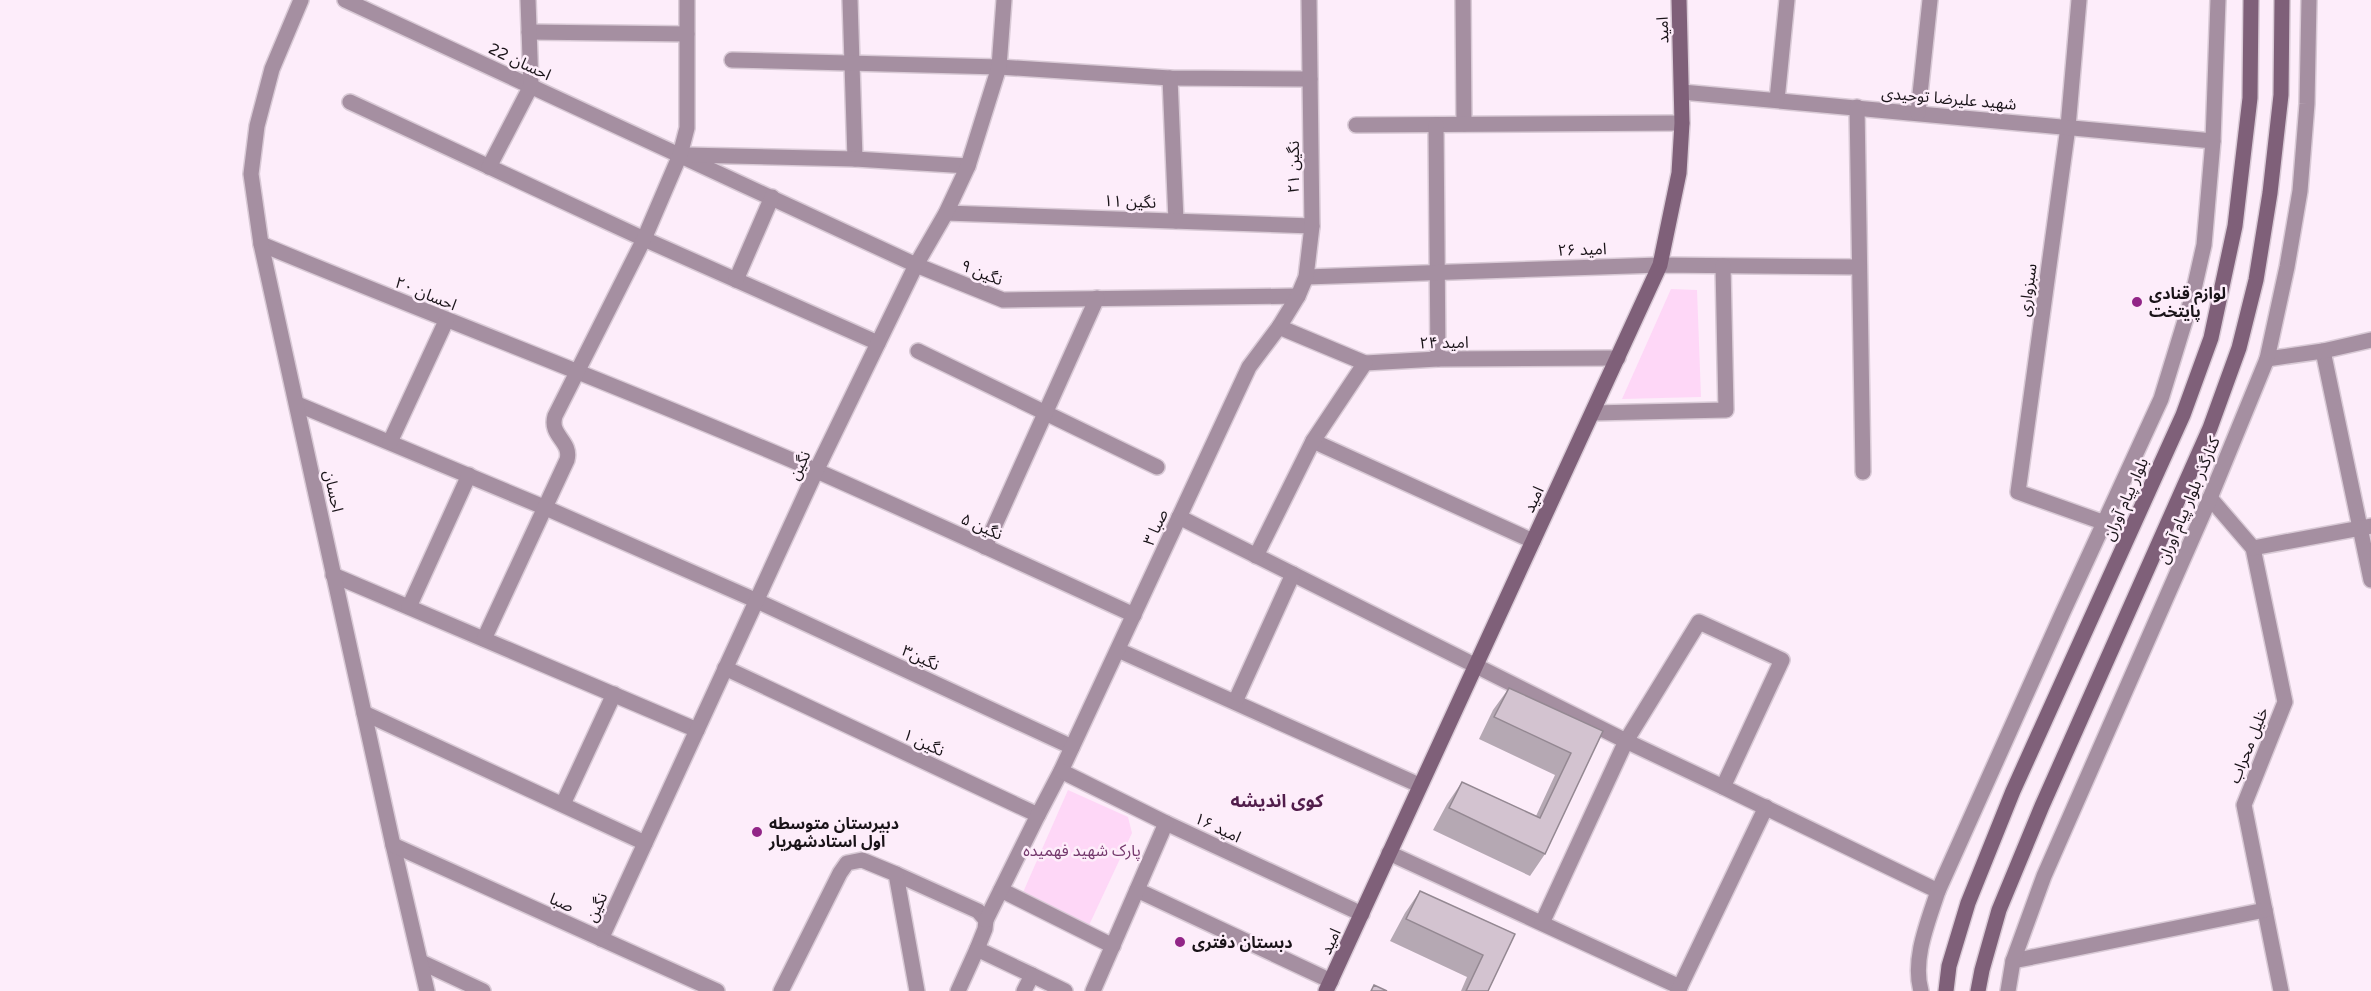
<svg xmlns="http://www.w3.org/2000/svg" width="2371" height="991" viewBox="0 0 2371 991" font-family="'Varela Round','Noto Sans Arabic',sans-serif">
  <style>
    .green { fill: #fed7f7 }
    .lines { fill: none; stroke-linecap: round; stroke-linejoin: round }
    .minor-casing { stroke: #d9cad6; stroke-width: 18 }
    .tertiary-casing { stroke: #d9cad6; stroke-width: 18 }
    .secondary-casing { stroke: #d9cad6; stroke-width: 18 }
    .minor { stroke: #a58fa1; stroke-width: 15 }
    .tertiary { stroke: #a58fa1; stroke-width: 15 }
    .secondary { stroke: #7f6079; stroke-width: 15 }
    .wall { fill: #b5a8b3 }
    .building { fill: #d3c3d0; stroke: #948892; stroke-width: 1.5 }
    .poi-dot { fill: #922587; stroke: #fdedfa; stroke-width: 2 }
    .labels { text-anchor: middle; stroke-width: 5; stroke-linejoin: round; paint-order: stroke }
    .street-label { font-size: 16px; fill: #191318; stroke: #fdedfa }
    .poi-label { font-size: 16px; font-weight: bold; fill: #191318; stroke: #fdedfa; text-anchor: start }
    .park-label { font-size: 16px; fill: #74386c; stroke: #fdedfa }
    .neighbourhood-label { font-size: 18px; font-weight: bold; fill: #511d4b; stroke: #fdedfa }
  </style>
  <rect width="100%" height="100%" fill="#fdedfa"/>
  <g class="green">
    <path d="M1671,289L1697,290L1701,397L1622,399Z"/>
    <path d="M1068,790L1128,817L1132,833L1084,936L1017,906Z"/>
  </g>
  <g class="lines">
    <defs>
      <g id="minor">
        <path d="M345,0L916,265L1003,300L1298,296"/>
        <path d="M850,0L855,159"/>
        <path d="M1463,0L1464,124"/>
        <path d="M2079,0L2068,127L2018,492L2105,523"/>
        <path d="M529,32L687,34"/>
        <path d="M732,60L999,67L1170,78L1310,79"/>
        <path d="M1170,78L1176,221"/>
        <path d="M1682,92L2213,141"/>
        <path d="M1777,100L1787,0"/>
        <path d="M350,102L644,239L878,343"/>
        <path d="M1857,107L1863,472"/>
        <path d="M1918,113L1930,0"/>
        <path d="M1356,125L1682,123"/>
        <path d="M1436,125L1438,359"/>
        <path d="M686,155L855,159L968,166"/>
        <path d="M489,167L531,86L528,0"/>
        <path d="M946,213L1312,226"/>
        <path d="M261,244C446,321 633,391 817,471C923,518 1028,566 1134,615"/>
        <path d="M1306,277L1660,265L1859,267"/>
        <path d="M736,280L772,197"/>
        <path d="M1279,327L1365,363L1438,359L1618,358"/>
        <path d="M918,351L1157,467"/>
        <path d="M2323,351L2371,580"/>
        <path d="M2267,359L2323,351L2371,340"/>
        <path d="M297,404L546,508L755,600L1072,747"/>
        <path d="M1593,413L1726,410L1723,266"/>
        <path d="M1313,441L1533,541"/>
        <path d="M390,442L446,321"/>
        <path d="M2210,498L2253,548L2285,702L2244,805L2281,991"/>
        <path d="M1179,517L1626,741L1699,622L1782,660L1723,787L1938,891"/>
        <path d="M985,547L1097,298"/>
        <path d="M2253,548L2371,526"/>
        <path d="M1256,556L1313,441L1365,363"/>
        <path d="M333,575L697,730"/>
        <path d="M409,607L469,475"/>
        <path d="M484,639L567,460C572,441 549,436 555,416L644,239L680,155L687,128V0"/>
        <path d="M1118,650L1419,785"/>
        <path d="M725,668L1038,815L1061,771L1249,367L1279,327L1298,296L1306,277L1312,226L1309,0"/>
        <path d="M1235,702L1293,574"/>
        <path d="M364,713L645,843"/>
        <path d="M1061,771L1166,823L1362,914"/>
        <path d="M563,804L614,694"/>
        <path d="M1389,853L1680,987"/>
        <path d="M896,874L978,911L986,920L985,929L977,949"/>
        <path d="M1001,890L1113,946"/>
        <path d="M1137,890L1331,981"/>
        <path d="M986,920L1038,815"/>
        <path d="M1542,923L1626,741L1723,787"/>
        <path d="M601,939L816,471L916,265L946,213L968,166L999,67L1004,0"/>
        <path d="M2013,961L2265,910"/>
        <path d="M421,962L483,991"/>
        <path d="M781,991L840,873L847,863L862,860L896,874L917,991"/>
        <path d="M958,991L977,949L1032,975"/>
        <path d="M1024,991L1032,975L1065,991"/>
        <path d="M1093,991L1166,823"/>
        <path d="M1678,991L1766,807"/>
        <path d="M1921,991C1912,959 1928,922 1938,891L2063,612L2161,399L2192,298L2204,245L2213,141L2218,0"/>
        <path d="M2008,991L2013,961L2044,876L2210,498L2267,359L2287,267L2300,191L2307,104L2309,0"/>
      </g>
      <g id="tertiary">
        <path d="M301,0L272,69L257,126L251,174L261,244L393,845L427,991"/>
        <path d="M393,845L717,991"/>
      </g>
      <g id="secondary">
        <path d="M1326,991L1660,265L1679,173L1682,123L1679,0"/>
        <path d="M1946,991L1949,966L1968,903L2013,791L2183,415L2211,338L2235,226L2250,98L2251,0"/>
        <path d="M1978,991L1982,970L1999,910L2042,806L2210,428L2239,348L2256,280L2270,193L2281,95L2282,0"/>
      </g>
    </defs>
    <use href="#minor" class="minor-casing"/>
    <use href="#tertiary" class="tertiary-casing"/>
    <use href="#secondary" class="secondary-casing"/>
    <use href="#minor" class="minor"/>
    <use href="#tertiary" class="tertiary"/>
    <use href="#secondary" class="secondary"/>
  </g>
  <g class="wall">
    <path d="M1509,688L1603,731L1545,854L1530,876L1433,830L1447,804L1462,782L1536,816L1555,775L1479,739L1493,710Z"/>
    <path d="M1420,891L1515,934L1488,991H1461L1467,977L1390,941L1405,913Z"/>
  </g>
  <g class="building">
    <path d="M1509,688L1603,731L1545,854L1449,808L1462,782L1540,818L1571,753L1494,717Z"/>
    <path d="M1420,891L1515,934L1488,991H1466L1483,955L1406,919Z"/>
    <path d="M1374,985L1387,991H1371Z"/>
  </g>
  <g class="poi-dot">
    <circle cx="2137" cy="302" r="6"/>
    <circle cx="757" cy="832" r="6"/>
    <circle cx="1180" cy="942" r="6"/>
  </g>
  <g class="labels">
    <g class="street-label">
      <text transform="translate(1662 30) rotate(-92)" y="6">امید</text>
      <text transform="translate(520 61) rotate(25)" y="6">احسان 22</text>
      <text transform="translate(1949 98) rotate(5)" y="6">شهید علیرضا توحیدی</text>
      <text transform="translate(1293 167) rotate(-90)" y="6">نگین ۲۱</text>
      <text transform="translate(1130 201) rotate(2)" y="6">نگین ۱۱</text>
      <text transform="translate(1582 249) rotate(-2)" y="6">امید ۲۶</text>
      <text transform="translate(982 272) rotate(22)" y="6">نگین ۹</text>
      <text transform="translate(2027 290) rotate(-82)" y="6">سبزواری</text>
      <text transform="translate(426 293) rotate(22)" y="6">احسان ۲۰</text>
      <text transform="translate(1444 342) rotate(-1)" y="6">امید ۲۴</text>
      <text transform="translate(799 465) rotate(-64)" y="6">نگین</text>
      <text transform="translate(334 491) rotate(78)" y="6">احسان</text>
      <text transform="translate(1533 499) rotate(-65)" y="6">امید</text>
      <text transform="translate(2125 499) rotate(-66)" y="6">بلوار پیام آوران</text>
      <text transform="translate(2188 500) rotate(-67)" y="6">کنارگذر بلوار پیام آوران</text>
      <text transform="translate(982 526) rotate(24)" y="6">نگین ۵</text>
      <text transform="translate(1155 527) rotate(-65)" y="6">صبا ۳</text>
      <text transform="translate(921 657) rotate(25)" y="6">نگین۳</text>
      <text transform="translate(924 742) rotate(25)" y="6">نگین ۱</text>
      <text transform="translate(2248 745) rotate(-68)" y="6">خلیل محراب</text>
      <text transform="translate(1218 827) rotate(25)" y="6">امید ۱۶</text>
      <text transform="translate(562 902) rotate(24)" y="6">صبا</text>
      <text transform="translate(596 907) rotate(-65)" y="6">نگین</text>
      <text transform="translate(1330 941) rotate(-65)" y="6">امید</text>
    </g>
    <g class="poi-label">
      <text x="2149" y="299">لوازم قنادی<tspan x="2149" dy="18">پایتخت</tspan></text>
      <text x="769" y="829">دبیرستان متوسطه<tspan x="769" dy="18">اول استادشهریار</tspan></text>
      <text x="1192" y="948">دبستان دفتری</text>
    </g>
    <g class="park-label">
      <text x="1082" y="856">پارک شهید فهمیده</text>
    </g>
    <g class="neighbourhood-label">
      <text x="1277" y="807">کوی اندیشه</text>
    </g>
  </g>
</svg>
